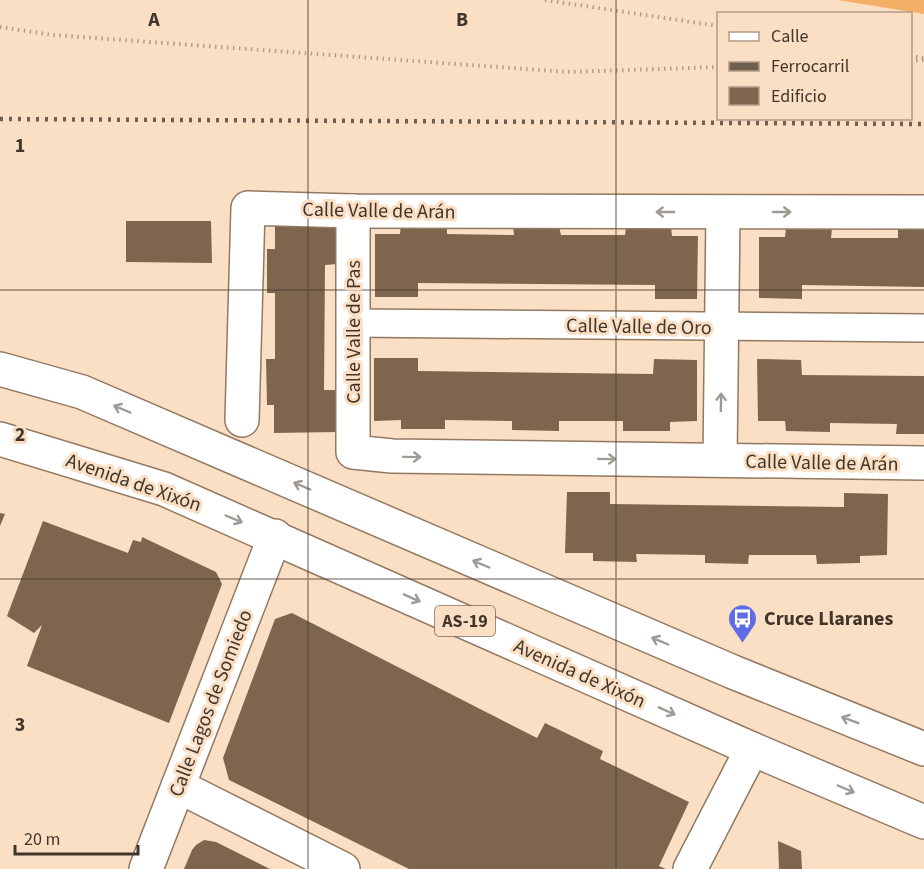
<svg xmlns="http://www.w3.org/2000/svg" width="924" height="869" viewBox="0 0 924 869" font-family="'Source Sans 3',sans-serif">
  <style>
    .water { fill: #f4af67 }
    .building { fill: #7e664e }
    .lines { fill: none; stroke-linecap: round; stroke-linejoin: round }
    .pedestrian-casing { stroke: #927961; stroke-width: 30 }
    .minor-casing { stroke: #927961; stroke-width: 36 }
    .primary-casing { stroke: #927961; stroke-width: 36 }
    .path { stroke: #b29d88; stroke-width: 4; stroke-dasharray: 1.5 4.5; stroke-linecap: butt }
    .pedestrian { stroke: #fff; stroke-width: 27 }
    .minor { stroke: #fff; stroke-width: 33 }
    .primary { stroke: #fff; stroke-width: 33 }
    .rail { stroke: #6e5f50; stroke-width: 4.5; stroke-dasharray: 3 6; stroke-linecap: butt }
    .oneway { stroke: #a09a95 }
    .grid { fill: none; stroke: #41362b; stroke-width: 1.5; stroke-opacity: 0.55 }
    .labels { text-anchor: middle; stroke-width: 6; stroke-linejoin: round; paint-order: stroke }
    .shield { fill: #fbdfc4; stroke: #796959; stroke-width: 1.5 }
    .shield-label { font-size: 18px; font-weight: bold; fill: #41362b }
    .street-label { font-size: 20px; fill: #41362b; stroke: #fbdfc4 }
    .poi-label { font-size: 20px; font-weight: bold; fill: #41362b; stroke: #fbdfc4; text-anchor: start }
    .grid-label { font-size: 20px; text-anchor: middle; font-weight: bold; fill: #41362b; stroke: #fbdfc4; stroke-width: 6; stroke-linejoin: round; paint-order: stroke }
  </style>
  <rect width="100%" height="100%" fill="#fbdfc4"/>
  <path class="water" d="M838,0H924V14Z"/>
  <g class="building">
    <path d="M126,221H211L212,263L126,262Z"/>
    <path d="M275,221H339L338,264L325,265L324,390H337V432L274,433V405H267L266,359H275V293H267V249H275Z"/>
    <path d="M401,224L447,226V234L514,235L513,227L559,226L561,235H625L626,227H671L672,236H698L697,299H655V285L418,283V297H375V234H400Z"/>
    <path d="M786,228L832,229L831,238H898V229H924V287L802,285V299L759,298V237H785Z"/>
    <path d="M374,358H418V371L653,374L654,359L697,360V421L670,422V431H623V421H559V431L512,430V421L445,420V429H401V420L374,421Z"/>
    <path d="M757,359L801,360L802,375L924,376V434H896L897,424L830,423V432L786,431L785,421H758Z"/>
    <path d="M567,492H610V504L844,507V493L888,494L887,555L860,556V563L817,564L816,555H749L748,564L705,563V555L636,554L637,562L593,561V553H565Z"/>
    <path d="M0,513L5,514L0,526Z"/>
    <path d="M43,521L128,553L133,540L141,542L142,537L216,572L222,584L169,723L27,666L42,625L34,633L7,616Z"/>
    <path d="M292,613L537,738L545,723L603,751L600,759L689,802L659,866L666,869H409L229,780L223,758L275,619Z"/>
    <path d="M204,840L216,842L270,869H184L192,850L196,845Z"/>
    <path d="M778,841L801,851L802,869H779Z"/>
  </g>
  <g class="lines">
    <defs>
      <path id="pedestrian" d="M353,323L924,328"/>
      <g id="minor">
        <path d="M353,211V452L392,456L924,463"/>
        <path d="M242,420L248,208L353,211L924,212"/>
        <path d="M720,460L723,213"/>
        <path d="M178,786L343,869"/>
        <path d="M146,869L275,536"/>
        <path d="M690,869L752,749"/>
      </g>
      <g id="primary">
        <path d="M0,369L82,392L733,672L924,749"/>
        <path d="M0,439L164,489L752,749L924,822"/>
      </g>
    </defs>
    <use href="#pedestrian" class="pedestrian-casing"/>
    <use href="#minor" class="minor-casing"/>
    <use href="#primary" class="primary-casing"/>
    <g class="path">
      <path d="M545,0L718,26"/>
      <path d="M0,27L53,35L568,72L718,67"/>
      <path d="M910,56L924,58"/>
      <path d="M910,61L924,60"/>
    </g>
    <use href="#pedestrian" class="pedestrian"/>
    <use href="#minor" class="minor"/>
    <use href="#primary" class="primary"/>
    <path class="rail" d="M0,119L924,124"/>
  </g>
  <defs><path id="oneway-shaft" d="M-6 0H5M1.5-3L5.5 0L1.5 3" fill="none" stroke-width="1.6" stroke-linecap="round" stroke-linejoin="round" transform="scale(1.5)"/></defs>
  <g class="oneway">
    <use href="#oneway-shaft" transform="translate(665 212) rotate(-180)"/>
    <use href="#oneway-shaft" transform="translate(782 212)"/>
    <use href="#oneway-shaft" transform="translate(721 402) rotate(-89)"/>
    <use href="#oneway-shaft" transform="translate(122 409) rotate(-157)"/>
    <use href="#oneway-shaft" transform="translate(412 457) rotate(1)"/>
    <use href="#oneway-shaft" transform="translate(607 459) rotate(1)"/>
    <use href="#oneway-shaft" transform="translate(302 486) rotate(-157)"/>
    <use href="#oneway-shaft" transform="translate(234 519) rotate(23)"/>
    <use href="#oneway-shaft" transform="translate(481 564) rotate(-157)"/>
    <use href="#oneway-shaft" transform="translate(412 598) rotate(24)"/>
    <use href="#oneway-shaft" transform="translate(660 641) rotate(-157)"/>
    <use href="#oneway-shaft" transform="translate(667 711) rotate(24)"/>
    <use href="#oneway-shaft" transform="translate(850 720) rotate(-159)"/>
    <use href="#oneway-shaft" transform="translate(846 789) rotate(23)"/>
  </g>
  <path class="grid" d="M308,0V869M616,0V869M0,290H924M0,579H924"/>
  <defs>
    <symbol id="bus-pin" viewBox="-11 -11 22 30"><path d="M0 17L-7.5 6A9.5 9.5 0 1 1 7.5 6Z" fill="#5e6de5" stroke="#fbdfc4"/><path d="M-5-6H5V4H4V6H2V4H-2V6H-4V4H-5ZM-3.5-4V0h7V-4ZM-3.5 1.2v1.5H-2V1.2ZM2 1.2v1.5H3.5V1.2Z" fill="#fff"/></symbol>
  </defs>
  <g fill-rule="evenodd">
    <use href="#bus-pin" x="726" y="602" width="33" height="45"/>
  </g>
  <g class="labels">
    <rect class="shield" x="435" y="606" width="60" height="30" rx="4.5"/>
    <g class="shield-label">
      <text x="465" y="627">AS-19</text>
    </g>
    <g class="street-label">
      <text transform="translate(379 210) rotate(1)" y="7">Calle Valle de Arán</text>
      <text transform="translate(639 326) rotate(1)" y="7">Calle Valle de Oro</text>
      <text transform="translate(353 332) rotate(-90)" y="7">Calle Valle de Pas</text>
      <text transform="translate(822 462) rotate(1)" y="7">Calle Valle de Arán</text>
      <text transform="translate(134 482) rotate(19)" y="7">Avenida de Xixón</text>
      <text transform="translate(580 673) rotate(24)" y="7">Avenida de Xixón</text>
      <text transform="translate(210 703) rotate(-69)" y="7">Calle Lagos de Somiedo</text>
    </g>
    <g class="poi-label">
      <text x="764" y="625">Cruce Llaranes</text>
    </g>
  </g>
  <g class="grid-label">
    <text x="154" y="26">A</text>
    <text x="462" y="26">B</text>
    <text x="20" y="152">1</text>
    <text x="20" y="441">2</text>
    <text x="20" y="731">3</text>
  </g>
  <rect x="717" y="12" width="195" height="108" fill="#fbdfc4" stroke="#b19b87" stroke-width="1.5"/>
  <rect x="729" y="32" width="30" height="9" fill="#ffffff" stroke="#b19b87" stroke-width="1.5"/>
  <text x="771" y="42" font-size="18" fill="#41362b">Calle</text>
  <rect x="729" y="62" width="30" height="9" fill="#6e5f50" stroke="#b19b87" stroke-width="1.5"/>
  <text x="771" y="72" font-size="18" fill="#41362b">Ferrocarril</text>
  <rect x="729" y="87" width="30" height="18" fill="#7e664e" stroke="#b19b87" stroke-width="1.5"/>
  <text x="771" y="102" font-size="18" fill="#41362b">Edificio</text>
  <path d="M15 845v9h123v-9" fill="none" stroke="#41362b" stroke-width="3"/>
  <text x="24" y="845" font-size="18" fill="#41362b" stroke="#fbdfc4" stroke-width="4.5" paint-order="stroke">20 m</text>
</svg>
